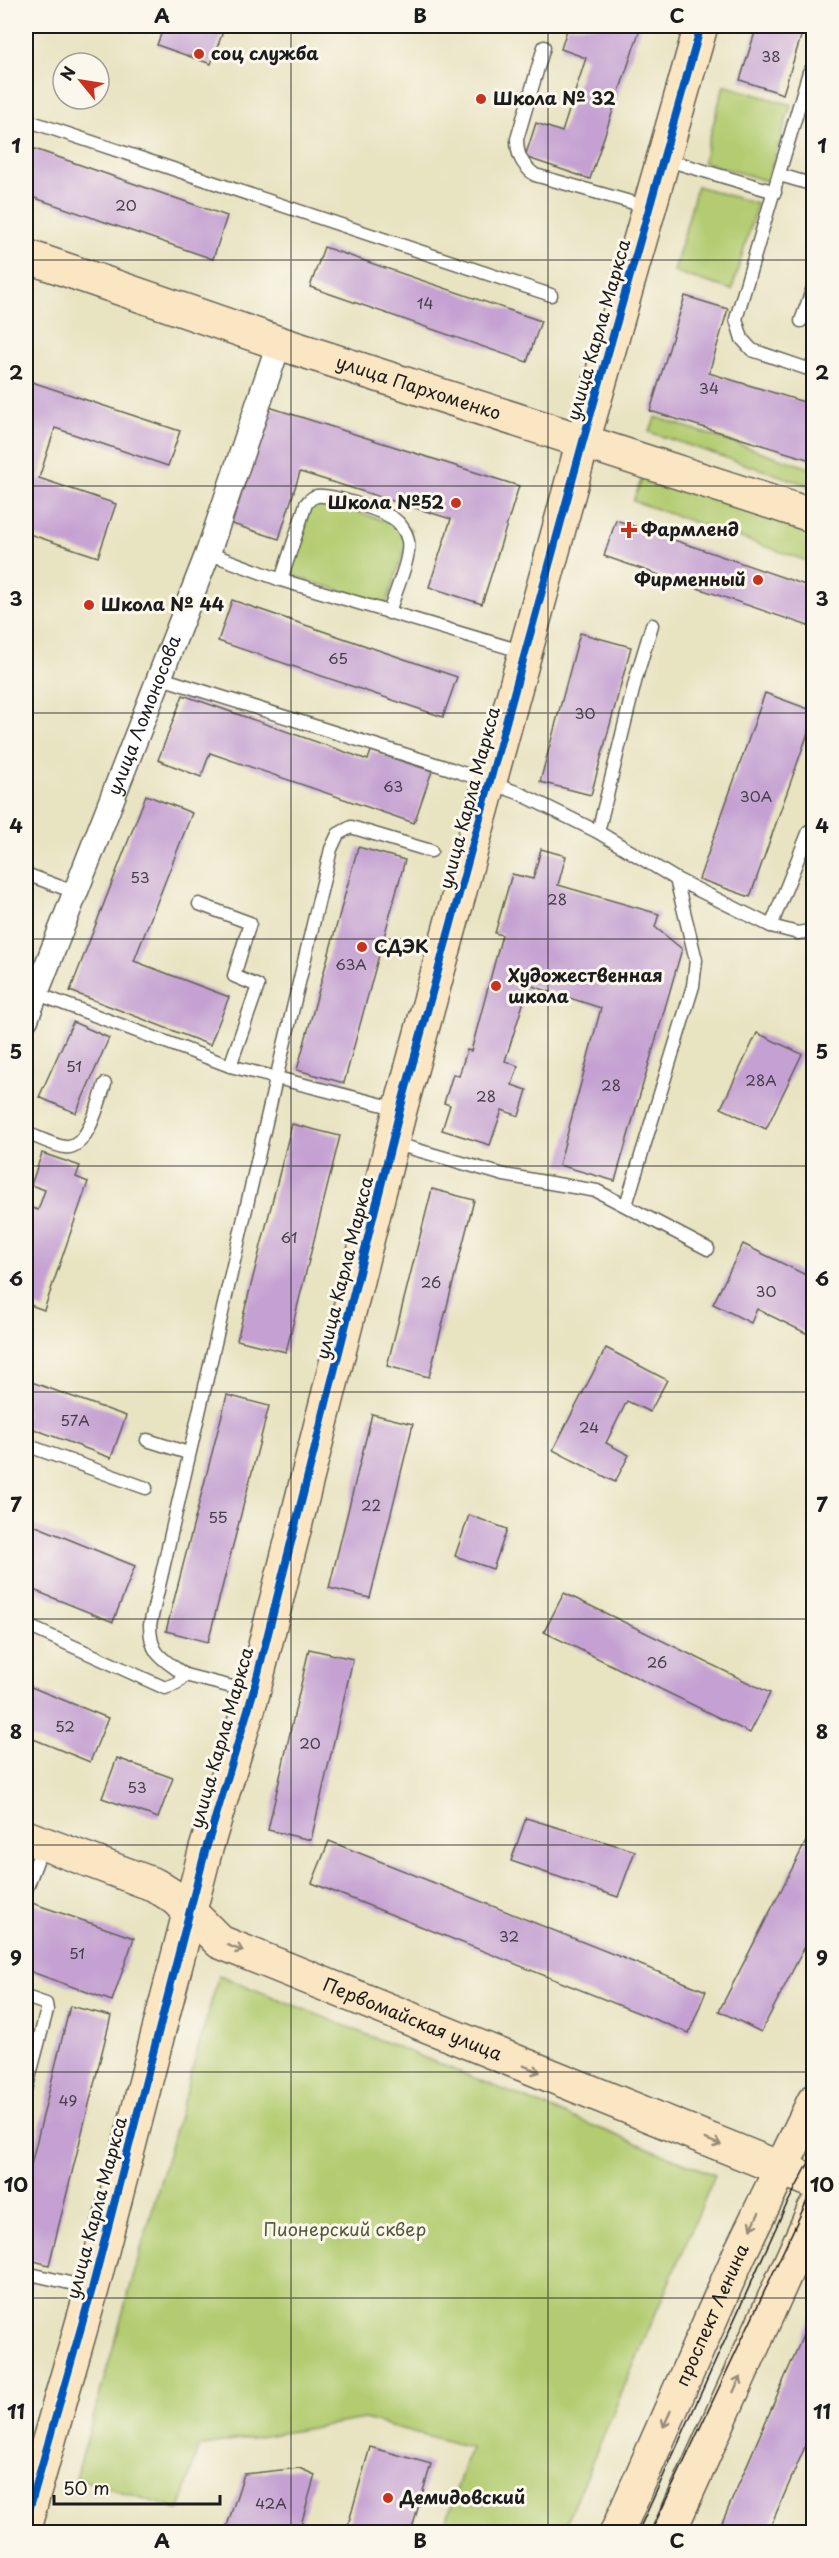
<svg xmlns="http://www.w3.org/2000/svg" width="839" height="2558" viewBox="0 0 839 2558" font-family="'Playpen Sans',sans-serif">
  <style>
    .green { fill: #b3cc71; stroke: #687446; stroke-width: 1.5 }
    .building { fill: #c4a1d2 }
    .lines { fill: none; stroke-linecap: round; stroke-linejoin: round }
    .lane-casing { stroke: #636256; stroke-width: 15 }
    .street-casing { stroke: #636256; stroke-width: 27 }
    .secondary-casing { stroke: #636256; stroke-width: 36 }
    .lane { stroke: #fff; stroke-width: 12 }
    .street { stroke: #fff; stroke-width: 24 }
    .secondary { stroke: #fbe6c3; stroke-width: 33 }
    .tram { stroke: #1c1c1c; stroke-width: 1.5 }
    .cycleway-casing { stroke: #fbf7ec; stroke-width: 11 }
    .cycleway { stroke: #0057b8; stroke-width: 8 }
    .oneway { stroke: #978b78 }
    .grid { fill: none; stroke: #1c1c1c; stroke-width: 1.5; stroke-opacity: 0.55 }
    .poi-dot { fill: #c8321e; stroke: #fbf7ec; stroke-width: 2 }
    .labels { text-anchor: middle; stroke-width: 6; stroke-linejoin: round; paint-order: stroke }
    .number-label { font-size: 15px; fill: #463d4a }
    .poi-label { font-size: 18px; font-weight: bold; fill: #1c1c1c; stroke: #fbf7ec; text-anchor: start }
    .street-label { font-size: 18px; fill: #1c1c1c; stroke: #fbf7ec }
    .park-label { font-size: 18px; fill: #515a3a; stroke: #fbf7ec }
    .neatline { fill: none; stroke: #1c1c1c; stroke-width: 2 }
    .grid-label { font-size: 20px; text-anchor: middle; font-weight: bold; fill: #1c1c1c }
  </style>
  <rect width="100%" height="100%" fill="#fbf7ec"/>
  <filter id="ink" filterUnits="userSpaceOnUse"><feTurbulence type="fractalNoise" baseFrequency=".0167" numOctaves="2"/><feDisplacementMap in="SourceGraphic" scale="12" xChannelSelector="R" yChannelSelector="G"/><feConvolveMatrix kernelMatrix="1 2 1 2 8 2 1 2 1" color-interpolation-filters="sRGB"/></filter>
  <filter id="wash" filterUnits="userSpaceOnUse"><feTurbulence type="fractalNoise" baseFrequency=".008" numOctaves="4" result="noise"/><feDisplacementMap in="SourceGraphic" scale="24" xChannelSelector="R" yChannelSelector="G"/><feGaussianBlur stdDeviation="1.35" result="paint"/><feColorMatrix in="noise" values="0 0 0 0 0 0 0 0 0 0 0 0 0 0 0 0 0 1.4 0 .05"/><feComposite in="paint" operator="in"/></filter>
  <g filter="url(#wash)">
    <rect width="100%" height="100%" fill="#e8e3c1"/>
    <g class="green">
      <path d="M724,85L791,105L767,181L703,162Z"/>
      <path d="M697,186L757,204L732,290L674,272Z"/>
      <path d="M656,417L813,469V487L649,432Z"/>
      <path d="M646,469L813,526V563L633,501Z"/>
      <path d="M312,498L411,529L386,605L288,574Z"/>
      <path d="M219,1975L715,2175L562,2532H443L470,2447L364,2419L198,2447L180,2510L76,2478Z"/>
    </g>
    <g id="blocks">
      <g class="building">
        <path d="M164,26H225L211,64L157,45Z"/>
        <path d="M568,26H641L590,179L525,157L536,123L562,132L586,58L561,49Z"/>
        <path d="M757,26H814V34L803,30L783,94L740,80Z"/>
        <path d="M26,146L227,216L213,259L26,195Z"/>
        <path d="M324,247L541,321L527,362L310,287Z"/>
        <path d="M685,296L728,309L709,373L814,405V461L650,411Z"/>
        <path d="M26,380L180,431L168,466L55,428L39,478L116,504L98,557L26,533Z"/>
        <path d="M269,407L519,486L482,604L429,587L451,519L300,472L279,539L232,524Z"/>
        <path d="M616,520L814,588V628L604,556Z"/>
        <path d="M232,600L457,677L443,717L218,641Z"/>
        <path d="M580,633L631,647L591,795L540,782Z"/>
        <path d="M765,693L814,711V716L750,897L699,879Z"/>
        <path d="M183,695L368,760L371,751L432,771L414,823L210,753L201,777L158,760Z"/>
        <path d="M146,795L192,813L134,961L229,997L210,1045L70,991Z"/>
        <path d="M358,847L405,860L344,1083L297,1070Z"/>
        <path d="M541,849L566,856L558,885L659,914L655,927L682,949L615,1181L559,1165L601,1008L529,985L505,1061L518,1066L512,1085L527,1090L519,1116L502,1110L490,1145L442,1130L450,1105L444,1103L453,1074L459,1076L467,1050L471,1051L502,935L495,933L512,874L533,879Z"/>
        <path d="M73,1022L109,1038L76,1113L39,1097Z"/>
        <path d="M757,1033L802,1054L766,1129L721,1108Z"/>
        <path d="M292,1124L340,1136L286,1352L237,1340Z"/>
        <path d="M42,1153L80,1166L76,1177L88,1182L44,1310L30,1305L26,1319V1206L38,1210L45,1190L31,1185Z"/>
        <path d="M432,1189L474,1200L429,1377L387,1366Z"/>
        <path d="M743,1244L814,1279V1337L757,1309L751,1323L713,1304Z"/>
        <path d="M606,1348L667,1380L650,1412L627,1401L606,1443L629,1455L615,1482L553,1450Z"/>
        <path d="M26,1380L126,1416L111,1458L26,1426Z"/>
        <path d="M227,1395L269,1406L208,1642L166,1631Z"/>
        <path d="M372,1414L413,1424L370,1598L329,1588Z"/>
        <path d="M469,1515L507,1529L493,1569L455,1556Z"/>
        <path d="M26,1522L135,1566L113,1622L26,1587Z"/>
        <path d="M564,1593L770,1693L750,1733L544,1632Z"/>
        <path d="M309,1649L353,1659L311,1840L268,1830Z"/>
        <path d="M26,1685L108,1718L90,1762L26,1736Z"/>
        <path d="M117,1758L173,1778L158,1818L102,1798Z"/>
        <path d="M526,1818L635,1851L618,1897L511,1861Z"/>
        <path d="M814,1826V1929L761,2032L719,2011Z"/>
        <path d="M329,1841L706,1991L689,2033L312,1883Z"/>
        <path d="M26,1901L134,1938L112,2001L26,1970Z"/>
        <path d="M70,2006L111,2016L49,2265L26,2259V2185Z"/>
        <path d="M26,2279L32,2281L26,2301Z"/>
        <path d="M814,2310V2426L768,2532H718Z"/>
        <path d="M370,2447L431,2464L411,2532H346Z"/>
        <path d="M299,2468L315,2475L299,2532H225L244,2474Z"/>
      </g>
    </g>
  </g>
  <g filter="url(#ink)">
    <use href="#blocks" fill-opacity="0" stroke="#636256" stroke-width="1.5"/>
    <g class="lines">
      <defs>
        <g id="lane">
          <path d="M544,47L517,139C517,155 522,165 535,175L648,207"/>
          <path d="M814,67L809,72L736,319L742,339L752,350L814,371"/>
          <path d="M26,120L551,295"/>
          <path d="M664,159L775,192"/>
          <path d="M780,175L814,185"/>
          <path d="M801,321L814,285"/>
          <path d="M208,553L281,580L524,652"/>
          <path d="M281,580L306,504C309,500 312,497 317,496C329,494 377,509 389,516C398,520 406,530 408,541C411,559 394,594 389,613"/>
          <path d="M158,677L451,769L519,793L598,832L676,879L771,926L798,933L814,930"/>
          <path d="M598,832L636,678L652,625"/>
          <path d="M26,874L74,892"/>
          <path d="M199,904L250,923L234,976L258,986L230,1066"/>
          <path d="M771,926L809,831"/>
          <path d="M35,993L230,1066L399,1109"/>
          <path d="M26,1133C38,1137 52,1145 65,1147C88,1150 99,1101 105,1084"/>
          <path d="M393,1143L504,1175L597,1191L708,1249"/>
          <path d="M626,1205L693,986L696,960L676,879"/>
          <path d="M147,1440L188,1453"/>
          <path d="M26,1445L146,1488"/>
          <path d="M26,1625L165,1688L176,1684L185,1675L252,1692"/>
          <path d="M185,1675C162,1658 150,1655 150,1625L276,1079L331,849L338,834L351,827L431,851"/>
          <path d="M26,1890L43,1845"/>
          <path d="M26,1997L46,2004L47,2010L27,2086"/>
          <path d="M26,2273L91,2288"/>
        </g>
        <g id="street">
          <path id="s1" d="M26,1019L208,553L279,343"/>
        </g>
        <g id="secondary">
          <path id="s2" d="M26,256L279,343L814,516"/>
          <path id="s3" d="M26,1837L155,1885L177,1899L220,1942L814,2182"/>
          <path d="M26,2521L92,2289L205,1852L253,1693L400,1110L583,441L701,26"/>
          <path id="s4" d="M617,2532L739,2255L814,2101"/>
          <path d="M669,2532L814,2210"/>
        </g>
      </defs>
      <use href="#lane" class="lane-casing"/>
      <use href="#street" class="street-casing"/>
      <use href="#secondary" class="secondary-casing"/>
      <use href="#lane" class="lane"/>
      <use href="#street" class="street"/>
      <use href="#secondary" class="secondary"/>
      <g class="tram">
        <path d="M638,2532L784,2210L814,2153"/>
        <path d="M651,2532L814,2186"/>
      </g>
      <defs>
        <path id="cycleway" d="M26,2521L92,2289L205,1852L253,1693L400,1110L583,441L701,26"/>
      </defs>
      <use href="#cycleway" class="cycleway-casing"/>
      <use href="#cycleway" class="cycleway"/>
    </g>
    <defs><path id="oneway-shaft" d="M-6 0H5M1.5-3L5.5 0L1.5 3" fill="none" stroke-width="1.6" stroke-linecap="round" stroke-linejoin="round" transform="scale(1.5)"/></defs>
    <g class="oneway">
      <use href="#oneway-shaft" transform="translate(235 1948) rotate(22)"/>
      <use href="#oneway-shaft" transform="translate(532 2069) rotate(22)"/>
      <use href="#oneway-shaft" transform="translate(713 2142) rotate(22)"/>
      <use href="#oneway-shaft" transform="translate(755 2221) rotate(116)"/>
      <use href="#oneway-shaft" transform="translate(737 2384) rotate(-66)"/>
      <use href="#oneway-shaft" transform="translate(667 2419) rotate(114)"/>
    </g>
  </g>
  <path class="grid" d="M291,26V2532M548,26V2532M26,260H814M26,486H814M26,713H814M26,939H814M26,1166H814M26,1392H814M26,1619H814M26,1845H814M26,2072H814M26,2298H814"/>
  <g class="poi-dot">
    <circle cx="199" cy="54" r="6"/>
    <circle cx="481" cy="99" r="6"/>
    <circle cx="456" cy="503" r="6"/>
    <path d="M626 521h6v6h6v6h-6v6h-6v-6h-6v-6h6z"/>
    <circle cx="758" cy="580" r="6"/>
    <circle cx="89" cy="605" r="6"/>
    <circle cx="362" cy="947" r="6"/>
    <circle cx="496" cy="986" r="6"/>
    <circle cx="388" cy="2498" r="6"/>
  </g>
  <g class="labels">
    <g class="number-label">
      <text x="771" y="62">38</text>
      <text x="126" y="211">20</text>
      <text x="425" y="309">14</text>
      <text x="709" y="394">34</text>
      <text x="338" y="664">65</text>
      <text x="585" y="719">30</text>
      <text x="393" y="792">63</text>
      <text x="756" y="802">30А</text>
      <text x="140" y="883">53</text>
      <text x="557" y="905">28</text>
      <text x="351" y="970">63А</text>
      <text x="74" y="1072">51</text>
      <text x="761" y="1086">28А</text>
      <text x="611" y="1091">28</text>
      <text x="486" y="1102">28</text>
      <text x="289" y="1243">61</text>
      <text x="431" y="1288">26</text>
      <text x="766" y="1297">30</text>
      <text x="75" y="1426">57А</text>
      <text x="589" y="1433">24</text>
      <text x="371" y="1511">22</text>
      <text x="218" y="1523">55</text>
      <text x="657" y="1668">26</text>
      <text x="65" y="1732">52</text>
      <text x="310" y="1749">20</text>
      <text x="137" y="1793">53</text>
      <text x="509" y="1942">32</text>
      <text x="77" y="1959">51</text>
      <text x="68" y="2106">49</text>
      <text x="271" y="2509">42А</text>
    </g>
    <g class="poi-label">
      <text x="211" y="60">соц служба</text>
      <text x="493" y="105">Школа № 32</text>
      <text x="444" y="509" text-anchor="end">Школа №52</text>
      <text x="641" y="536">Фармленд</text>
      <text x="746" y="586" text-anchor="end">Фирменный</text>
      <text x="101" y="611">Школа № 44</text>
      <text x="374" y="953">СДЭК</text>
      <text x="508" y="982">Художественная<tspan x="508" dy="21">школа</tspan></text>
      <text x="400" y="2504">Демидовский</text>
    </g>
    <g class="street-label">
      <text transform="translate(599 330) rotate(-74)" y="6">улица Карла Маркса</text>
      <text dy="6" stroke="none"><textPath href="#s2" startOffset="414">улица Пархоменко</textPath></text>
      <text dy="6" stroke="none"><textPath href="#s1" startOffset="326">улица Ломоносова</textPath></text>
      <text transform="translate(470 798) rotate(-75)" y="6">улица Карла Маркса</text>
      <text transform="translate(345 1268) rotate(-76)" y="6">улица Карла Маркса</text>
      <text transform="translate(222 1738) rotate(-74)" y="6">улица Карла Маркса</text>
      <text dy="6" stroke="none"><textPath href="#s3" startOffset="432">Первомайская улица</textPath></text>
      <text transform="translate(97 2208) rotate(-75)" y="6">улица Карла Маркса</text>
      <text dy="6" stroke="none"><textPath href="#s4" startOffset="237">проспект Ленина</textPath></text>
    </g>
    <g class="park-label">
      <text x="345" y="2236">Пионерский сквер</text>
    </g>
  </g>
  <rect width="839" height="2558" fill="none" stroke="#fbf7ec" stroke-width="66"/>
  <g transform="translate(81 81) rotate(300)"><circle r="28" fill="#fbf7ec" stroke="#a29f99" stroke-width="1.5"/>
  <path d="M0-4.5L10 22L0 15L-10 22Z" fill="#c8321e"/>
  <text y="-9" font-size="16" font-weight="bold" text-anchor="middle" fill="#1c1c1c">N</text>
  </g>
  <path d="M54 2495v9h166v-9" fill="none" stroke="#1c1c1c" stroke-width="3"/>
  <text x="63" y="2495" font-size="18" fill="#1c1c1c" stroke="#fbf7ec" stroke-width="4.5" paint-order="stroke">50 m</text>
  <rect x="33" y="33" width="773" height="2492" class="neatline"/>
  <g class="grid-label">
    <text x="162" y="23">A</text>
    <text x="420" y="23">B</text>
    <text x="677" y="23">C</text>
    <text x="16" y="153">1</text>
    <text x="822" y="153">1</text>
    <text x="16" y="380">2</text>
    <text x="822" y="380">2</text>
    <text x="16" y="606">3</text>
    <text x="822" y="606">3</text>
    <text x="16" y="833">4</text>
    <text x="822" y="833">4</text>
    <text x="16" y="1059">5</text>
    <text x="822" y="1059">5</text>
    <text x="16" y="1286">6</text>
    <text x="822" y="1286">6</text>
    <text x="16" y="1512">7</text>
    <text x="822" y="1512">7</text>
    <text x="16" y="1739">8</text>
    <text x="822" y="1739">8</text>
    <text x="16" y="1965">9</text>
    <text x="822" y="1965">9</text>
    <text x="16" y="2192">10</text>
    <text x="822" y="2192">10</text>
    <text x="16" y="2419">11</text>
    <text x="822" y="2419">11</text>
    <text x="162" y="2548">A</text>
    <text x="420" y="2548">B</text>
    <text x="677" y="2548">C</text>
  </g>
</svg>
